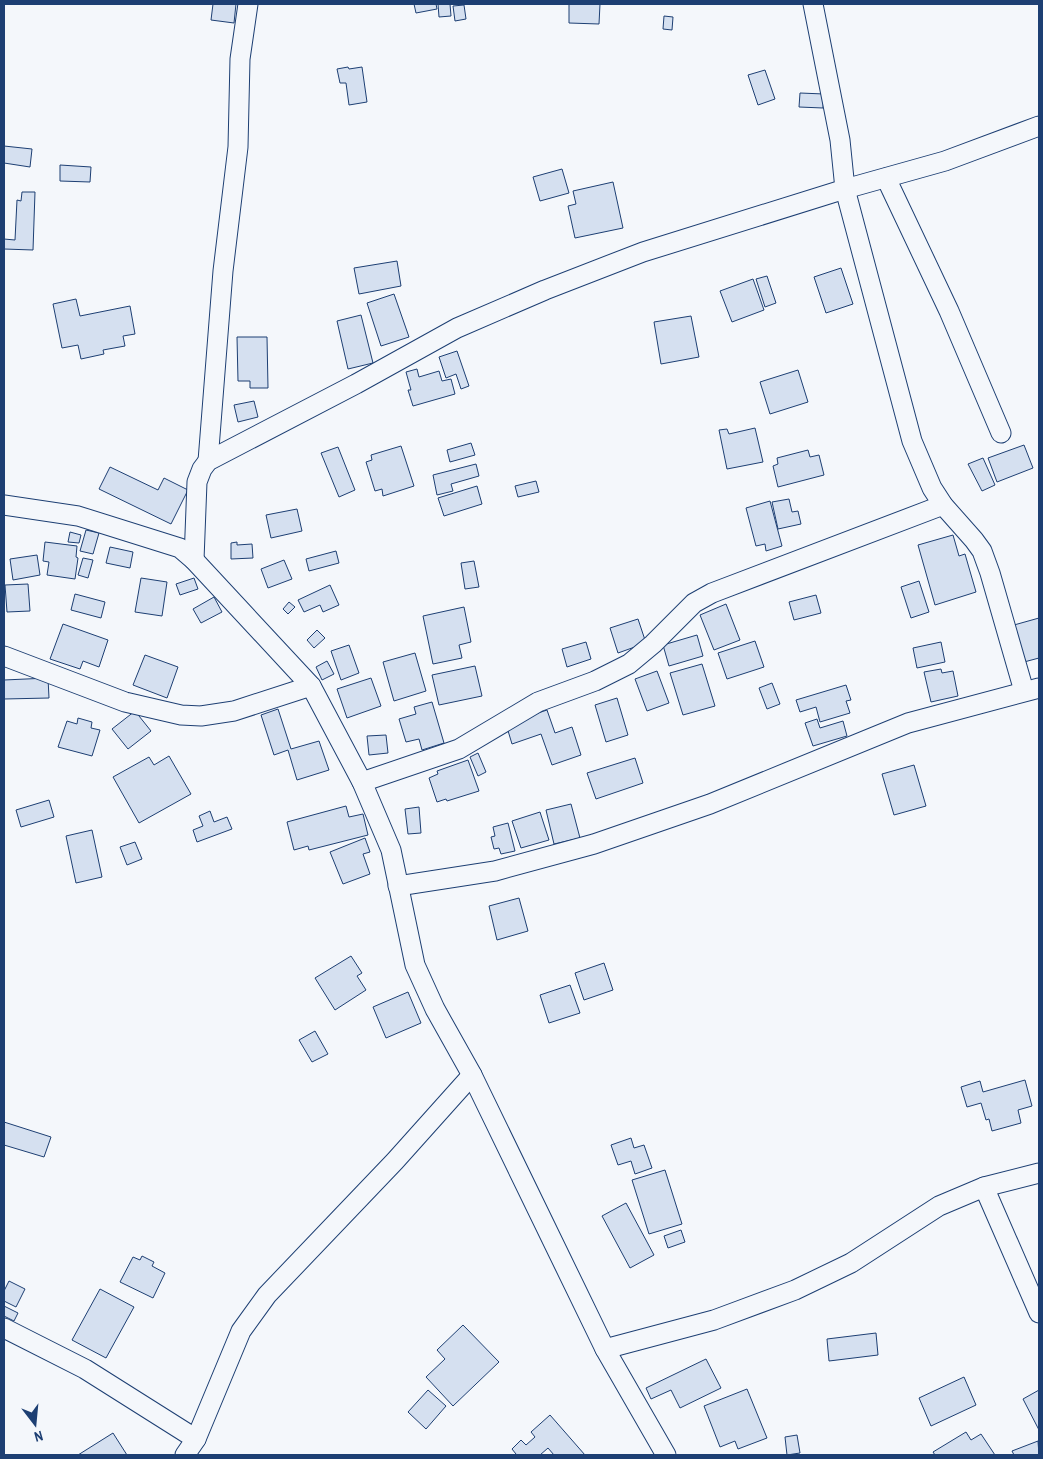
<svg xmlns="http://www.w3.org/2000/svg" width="1043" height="1459" viewBox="0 0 1043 1459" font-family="'Archivo Narrow',sans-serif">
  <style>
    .building { fill: #d5e0f0; stroke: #1d3f73 }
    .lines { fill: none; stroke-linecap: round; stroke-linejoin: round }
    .minor-casing { stroke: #1d3f73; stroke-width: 21 }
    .minor { stroke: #f4f7fb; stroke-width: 19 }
  </style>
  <rect width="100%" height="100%" fill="#f4f7fb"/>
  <g class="building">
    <path d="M213,4H236L234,23L211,20Z"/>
    <path d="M414,4H436L437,9L416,13Z"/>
    <path d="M438,4H450L451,16L439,17Z"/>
    <path d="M569,4H600L599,24L569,23Z"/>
    <path d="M464,5L466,19L455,21L453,6Z"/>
    <path d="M664,16L673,17L672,30L663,29Z"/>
    <path d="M348,67L349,69L362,67L367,102L349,105L346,83H340L337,69Z"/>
    <path d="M765,70L775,99L758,105L748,75Z"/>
    <path d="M800,93L824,94L823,108L799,107Z"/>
    <path d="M4,146L32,149L30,167L4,163Z"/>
    <path d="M60,165L91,167L90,182L60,181Z"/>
    <path d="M562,169L569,193L540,201L533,177Z"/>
    <path d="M613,182L623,228L575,238L568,206L576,204L573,191Z"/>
    <path d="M22,192H35L33,250L4,249V239L15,240L17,200L21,201Z"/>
    <path d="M397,261L401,286L359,294L354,268Z"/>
    <path d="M841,268L853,304L826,313L814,277Z"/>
    <path d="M767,276L776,303L765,307L756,279Z"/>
    <path d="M753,279L764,310L732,322L720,291Z"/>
    <path d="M394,294L409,337L381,346L367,303Z"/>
    <path d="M76,299L80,316L130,306L135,334L123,336L125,346L103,350L104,354L81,359L78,345L62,348L53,304Z"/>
    <path d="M361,315L373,363L348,369L337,321Z"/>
    <path d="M691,316L699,357L661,364L654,322Z"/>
    <path d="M237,337H267L268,388H250V381H238Z"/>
    <path d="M457,351L469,386L461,389L456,374L446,378L439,357Z"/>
    <path d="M417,369L419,377L439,371L442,381L451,379L455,394L413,406L408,390H411L406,372Z"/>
    <path d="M798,370L808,402L770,414L760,382Z"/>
    <path d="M254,401L258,417L238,422L234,405Z"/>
    <path d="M755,428L763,462L727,469L719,430L727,429L729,434Z"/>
    <path d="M471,443L475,455L450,462L447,450Z"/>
    <path d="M1024,445L1033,468L997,482L988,458Z"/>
    <path d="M401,446L414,486L383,496L382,489L375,491L366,462L372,460L371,455Z"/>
    <path d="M338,447L355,490L339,497L321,453Z"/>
    <path d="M808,450L810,457L819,455L824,475L778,487L773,466L778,464L777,458Z"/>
    <path d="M983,458L995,485L982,491L968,464Z"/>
    <path d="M476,464L479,476L451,484L453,491L437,495L433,475Z"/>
    <path d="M110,467L158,490L164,478L188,490L171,524L99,489Z"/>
    <path d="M536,481L539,492L518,497L515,486Z"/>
    <path d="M477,486L482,504L444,516L438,498Z"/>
    <path d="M789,499L792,512L798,511L801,524L778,529L772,502Z"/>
    <path d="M770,501L782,546L766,551L765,544L756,546L746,508Z"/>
    <path d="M297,509L302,531L271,538L266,515Z"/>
    <path d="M86,530L99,533L93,554L80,551Z"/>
    <path d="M70,532L81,535L79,543L68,542Z"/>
    <path d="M953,535L959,556L965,554L976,592L935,605L918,545Z"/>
    <path d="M45,542L77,546L76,557L78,558L75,579L47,575L49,562L43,561Z"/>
    <path d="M237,542V545L252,544L253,558L231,559V543Z"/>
    <path d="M110,547L133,552L130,568L106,563Z"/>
    <path d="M336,551L339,563L309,571L306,559Z"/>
    <path d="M37,555L40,575L13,580L10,559Z"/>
    <path d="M83,558L93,560L88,578L78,575Z"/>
    <path d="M284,560L292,579L268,588L261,569Z"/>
    <path d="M474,561L479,587L465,589L461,563Z"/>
    <path d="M141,578L167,582L162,616L135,612Z"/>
    <path d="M194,578L198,589L180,595L176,584Z"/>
    <path d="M919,581L929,612L911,618L901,587Z"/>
    <path d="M28,584L30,611L7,612L5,585Z"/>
    <path d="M330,585L339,605L323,612L320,605L304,612L298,600Z"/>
    <path d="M75,594L105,602L101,618L71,610Z"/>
    <path d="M816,595L821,613L794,620L789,602Z"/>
    <path d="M214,597L222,612L201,623L193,609Z"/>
    <path d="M289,602L295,607L288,614L283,609Z"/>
    <path d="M726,604L740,640L714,650L700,615Z"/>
    <path d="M464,607L471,642L459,645L462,658L433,664L423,616Z"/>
    <path d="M1039,618V658L1024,662L1014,625Z"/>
    <path d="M638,619L646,643L618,653L610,628Z"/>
    <path d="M63,624L108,640L99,667L83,661L80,669L50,659Z"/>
    <path d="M317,630L325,638L314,648L307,640Z"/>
    <path d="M697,635L703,656L669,666L663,645Z"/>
    <path d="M755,641L764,667L727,679L718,653Z"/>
    <path d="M586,642L591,659L567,667L562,649Z"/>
    <path d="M941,642L945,662L917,668L913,648Z"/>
    <path d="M349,645L359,673L341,680L331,651Z"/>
    <path d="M415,653L426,691L394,701L383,662Z"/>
    <path d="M145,655L178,667L167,698L133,685Z"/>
    <path d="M327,661L334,674L322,680L316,667Z"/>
    <path d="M702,664L715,706L683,715L670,673Z"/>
    <path d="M475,666L482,696L439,705L432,675Z"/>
    <path d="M941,669L942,673L953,671L958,696L931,702L924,672Z"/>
    <path d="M657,671L669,703L647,711L635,679Z"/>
    <path d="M48,678L49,698L4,699V680Z"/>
    <path d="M371,678L381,706L347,718L337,689Z"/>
    <path d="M772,683L780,704L767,709L759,688Z"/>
    <path d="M846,685L851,700L846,701L850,713L820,722L816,707L800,712L796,700Z"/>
    <path d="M617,698L628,735L606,742L595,705Z"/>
    <path d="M432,702L444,743L422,750L419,739L406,742L399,719L416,714L414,707Z"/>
    <path d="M278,709L291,749L319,741L329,770L297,780L288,750L274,755L261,715Z"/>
    <path d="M547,710L555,733L572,727L581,755L552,765L541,734L512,744L506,724Z"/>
    <path d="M135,711L151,731L128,749L112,729Z"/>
    <path d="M78,718L92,722L91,728L100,730L92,756L58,747L67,721L77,724Z"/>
    <path d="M817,719L820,728L843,721L847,736L813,746L805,723Z"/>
    <path d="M386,735L388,753L369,755L367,736Z"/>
    <path d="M478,753L486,772L478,776L470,757Z"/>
    <path d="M169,756L191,794L139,823L113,777L149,757L154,765Z"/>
    <path d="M635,758L643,783L596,799L587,773Z"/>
    <path d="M468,760L479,791L447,801L446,799L437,802L429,778L438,774L437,771Z"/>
    <path d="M914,765L926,806L894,815L882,774Z"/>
    <path d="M49,800L54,817L21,827L16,810Z"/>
    <path d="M571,804L580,838L554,844L546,810Z"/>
    <path d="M346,806L349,817L363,814L368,835L309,850L308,846L294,850L287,822Z"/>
    <path d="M419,807L421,833L408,834L405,809Z"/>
    <path d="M210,811L214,822L227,817L232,829L197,842L193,830L203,826L199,816Z"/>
    <path d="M540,812L549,840L521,848L512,821Z"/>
    <path d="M508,823L515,851L501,854L499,848L494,849L491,837L495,836L493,827Z"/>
    <path d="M92,830L102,877L76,883L66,836Z"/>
    <path d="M365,838L370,852L363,854L370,874L343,884L330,852Z"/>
    <path d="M135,842L142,859L127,865L120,847Z"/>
    <path d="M519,898L528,931L497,940L489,906Z"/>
    <path d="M351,956L362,973L357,976L366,990L335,1010L315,978Z"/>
    <path d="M604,963L613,990L584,1000L575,973Z"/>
    <path d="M570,985L580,1013L549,1023L540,995Z"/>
    <path d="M408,992L421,1023L386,1038L373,1007Z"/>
    <path d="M315,1031L328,1054L312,1062L299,1040Z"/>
    <path d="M1025,1080L1032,1106L1018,1110L1021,1123L992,1131L989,1119L986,1120L981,1103L967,1107L961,1087L980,1081L983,1092Z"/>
    <path d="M4,1122L51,1137L44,1157L4,1145Z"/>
    <path d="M631,1138L634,1148L644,1145L652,1168L635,1174L631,1161L618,1165L611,1145Z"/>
    <path d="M665,1170L682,1224L649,1234L632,1180Z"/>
    <path d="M626,1203L654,1255L630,1268L602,1216Z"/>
    <path d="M681,1230L685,1242L668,1248L664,1236Z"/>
    <path d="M142,1256L154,1262L152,1266L165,1273L153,1298L120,1282L133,1257L140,1260Z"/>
    <path d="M9,1281L25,1289L16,1307L4,1301V1291Z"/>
    <path d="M100,1289L134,1307L106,1358L72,1340Z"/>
    <path d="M4,1306L18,1313L14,1321L4,1316Z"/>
    <path d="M463,1325L499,1362L453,1406L426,1377L445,1359L437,1350Z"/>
    <path d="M876,1333L878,1355L829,1361L827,1339Z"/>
    <path d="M706,1359L721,1388L680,1408L671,1390L651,1399L646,1388Z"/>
    <path d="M964,1377L976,1405L931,1426L919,1398Z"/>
    <path d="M747,1389L767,1438L738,1449L735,1441L720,1447L704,1406Z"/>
    <path d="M428,1390L446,1406L426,1429L408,1412Z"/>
    <path d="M1039,1390V1430L1023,1399Z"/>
    <path d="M550,1415L585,1455H554L548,1448L540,1455H515L516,1454L512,1449L521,1440L526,1445L535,1437L531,1432Z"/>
    <path d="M966,1432L971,1440L981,1434L995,1455H935L933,1452Z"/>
    <path d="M113,1433L127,1455H78Z"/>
    <path d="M797,1435L800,1453L787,1455L785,1437Z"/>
    <path d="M1038,1441L1039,1455H1014L1012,1451Z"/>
  </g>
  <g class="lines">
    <defs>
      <g id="minor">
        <path d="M813,4L840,140L845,189L912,441L932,488L943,505L974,540L982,551L990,573L1024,691"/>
        <path d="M886,178L949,311L1001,433"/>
        <path d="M208,461L223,271L238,147L240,59L248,4"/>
        <path d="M4,505L78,516L180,548L194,560L311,686L362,782L391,850L415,965L435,1009L472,1075L605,1349L666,1455"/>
        <path d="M194,560L197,482L202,469L208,461L356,384L457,328L545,290L643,252L845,189L945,161L1039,126"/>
        <path d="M4,656L125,702L181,715L201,716L234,711L311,686"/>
        <path d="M362,782L459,749L538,702L595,681L629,664L653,644L694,603L712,593L943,505"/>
        <path d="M398,886L495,871L594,844L710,804L908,723L1039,688"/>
        <path d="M984,1187L1039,1313"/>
        <path d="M4,1328L85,1369L196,1439"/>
        <path d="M605,1349L714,1320L795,1290L851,1263L939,1206L984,1187L1039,1173"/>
        <path d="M185,1455L196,1439L241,1331L267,1295L395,1161L472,1075"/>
      </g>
    </defs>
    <use href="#minor" class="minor-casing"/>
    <use href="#minor" class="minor"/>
  </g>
  <rect width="1043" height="1459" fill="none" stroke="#1d3f73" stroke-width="10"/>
  <g transform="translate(35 1424) rotate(164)" stroke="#f4f7fb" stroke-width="4" paint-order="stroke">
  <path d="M0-4L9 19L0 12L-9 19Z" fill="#1d3f73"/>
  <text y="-8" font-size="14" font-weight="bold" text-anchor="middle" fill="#1d3f73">N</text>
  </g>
</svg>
